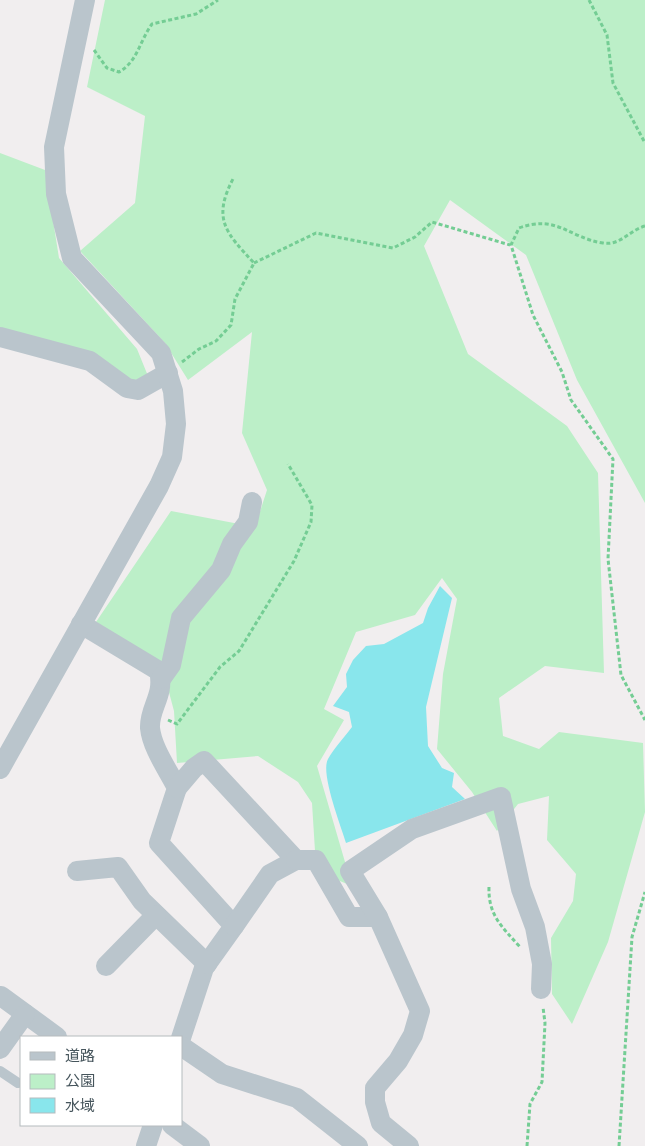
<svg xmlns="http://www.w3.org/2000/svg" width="645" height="1146" viewBox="0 0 645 1146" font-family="Rubik,'Noto Sans JP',sans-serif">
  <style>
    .green { fill: #bcefc8 }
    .water { fill: #89e6ec }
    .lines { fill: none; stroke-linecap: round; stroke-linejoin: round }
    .path { stroke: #74cd94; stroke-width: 3; stroke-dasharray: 4 2.5; stroke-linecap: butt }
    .lane { stroke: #bac5cc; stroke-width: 10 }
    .street { stroke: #bac5cc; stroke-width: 20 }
  </style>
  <rect width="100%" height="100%" fill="#f1eeef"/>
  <g class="green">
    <path d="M105,0H645V503L577,380L526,255L450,200L424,246L468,354L567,426L598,473L604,673L545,666L499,698L503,736L539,749L559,732L643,743L645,812L608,942L572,1024L552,994L551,938L573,901L576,874L547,840L549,796L518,804L497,831L472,792L437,749L443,674L457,599L442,578L415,615L356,632L324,709L344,720L317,766L352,886L335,879L315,851L312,803L298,782L258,756L177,763L174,711L162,666L96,622L171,511L255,527L267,490L242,433L252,332L188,380L165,343L80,251L135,203L145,116L87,87Z"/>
    <path d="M0,153L45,170L59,258L137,349L148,376L129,382L0,329Z"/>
  </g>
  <path class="water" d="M440,586L452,598L426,707L428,746L442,768L454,773L452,787L465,799L346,843C341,826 320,773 328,759C334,748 344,738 352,727L349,712L333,706L347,687L346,674L353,660L366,646L384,644L423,623L428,608Z"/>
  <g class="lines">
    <g class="path">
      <path d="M589,0L607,35L613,83L645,143"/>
      <path d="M94,50L107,68L119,72C138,61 139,42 152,24L196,14L218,0"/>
      <path d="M645,226C630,230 620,246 603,243C569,238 557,214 519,228L511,245L533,315L562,372L571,400L613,459L608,559L621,675L645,720"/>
      <path d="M254,263L316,233L393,248L415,237L432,222L510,245"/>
      <path d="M182,362L199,349L216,341L231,325L235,299L254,263C226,233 212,219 233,179"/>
      <path d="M168,720L177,724L220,667L239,651L294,561L311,522L312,505L288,464"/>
      <path d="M489,887C488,915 502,927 520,947"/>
      <path d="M527,1146L530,1104L542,1082L545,1023L543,1007"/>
      <path d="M619,1146L632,937L645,892"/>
    </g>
    <path class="lane" d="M0,1071L18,1083"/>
    <g class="street">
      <path d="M0,337L90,361L127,388L138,390L168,373"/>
      <path d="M81,624L159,671C165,696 149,707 150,728C152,748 168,770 177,788L159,843L234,926L204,968L181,1038"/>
      <path d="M161,679L171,665L181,618L221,570L232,544L248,522L252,502"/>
      <path d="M0,769L159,486L172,457L176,424L173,391L161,353L72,258L56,194L54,147L85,0"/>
      <path d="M177,788L194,768L204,761L296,860L270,874L234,926"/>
      <path d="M296,860H316L349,917H378"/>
      <path d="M77,871L118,867L142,901L207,964"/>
      <path d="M106,966L156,915"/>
      <path d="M1,996L57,1037"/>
      <path d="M181,1046L222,1074L297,1098L358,1146"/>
      <path d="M0,1049L25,1014"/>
      <path d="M172,1125L200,1146"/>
      <path d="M146,1146L153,1125"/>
      <path d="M409,1146L381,1123L375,1102V1088L398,1061L413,1035L420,1011L378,917L350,871L412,829L501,797L521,889L535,927L542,964L541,989"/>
    </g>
  </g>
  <rect x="20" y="1036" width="162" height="90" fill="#ffffff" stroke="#b5bbbe"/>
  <rect x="30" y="1052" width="25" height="8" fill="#bac5cc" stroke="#b5bbbe"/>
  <text x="65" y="1061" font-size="15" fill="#46555c">道路</text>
  <rect x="30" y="1074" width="25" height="15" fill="#bcefc8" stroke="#b5bbbe"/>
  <text x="65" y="1086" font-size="15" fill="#46555c">公園</text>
  <rect x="30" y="1098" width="25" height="15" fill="#89e6ec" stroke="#b5bbbe"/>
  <text x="65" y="1111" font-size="15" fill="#46555c">水域</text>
</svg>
